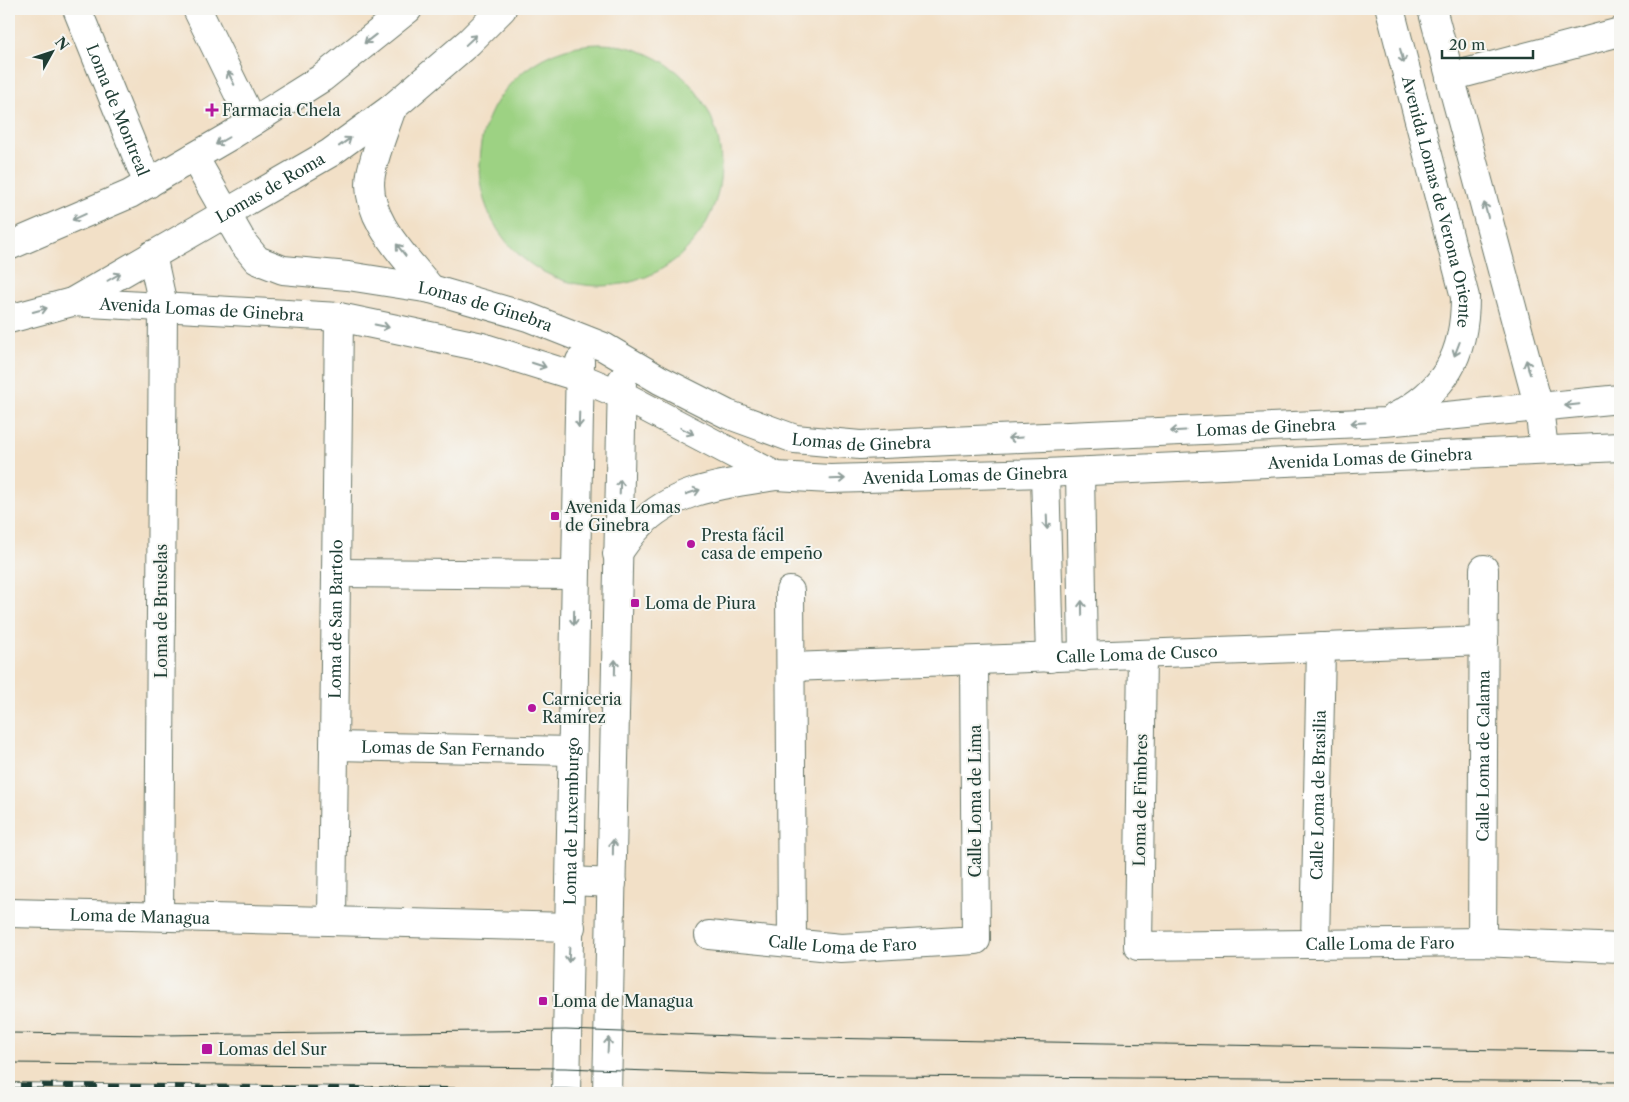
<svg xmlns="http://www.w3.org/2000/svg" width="1629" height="1102" viewBox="0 0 1629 1102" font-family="'Libre Caslon Text',serif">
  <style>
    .green { fill: #9dd283; stroke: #5e885c }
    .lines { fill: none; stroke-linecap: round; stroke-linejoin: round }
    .minor-casing { stroke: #697667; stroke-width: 30 }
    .tertiary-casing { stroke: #697667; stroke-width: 30 }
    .minor { stroke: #fff; stroke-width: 28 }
    .tertiary { stroke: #fff; stroke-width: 28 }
    .tram { stroke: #1f3d34; stroke-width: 1 }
    .rail-casing { stroke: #1f3d34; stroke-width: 5.5 }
    .rail { stroke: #f6f6f2; stroke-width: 4; stroke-dasharray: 11; stroke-linecap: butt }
    .oneway { stroke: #8f9e9a }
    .poi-dot { fill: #b5179e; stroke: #f6f6f2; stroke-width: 2 }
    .labels { text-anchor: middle; stroke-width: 4; stroke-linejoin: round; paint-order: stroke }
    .street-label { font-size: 16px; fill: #1f3d34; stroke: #f6f6f2 }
    .poi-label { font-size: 16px; fill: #1f3d34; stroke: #f6f6f2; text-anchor: start }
  </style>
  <rect width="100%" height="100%" fill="#f6f6f2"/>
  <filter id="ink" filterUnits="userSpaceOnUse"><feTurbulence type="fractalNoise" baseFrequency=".02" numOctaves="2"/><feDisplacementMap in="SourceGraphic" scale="10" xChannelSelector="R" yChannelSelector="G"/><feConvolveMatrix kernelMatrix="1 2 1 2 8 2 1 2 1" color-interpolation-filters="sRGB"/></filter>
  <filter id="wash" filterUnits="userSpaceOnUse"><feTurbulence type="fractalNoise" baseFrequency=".0096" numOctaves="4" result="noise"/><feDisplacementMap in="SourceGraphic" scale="20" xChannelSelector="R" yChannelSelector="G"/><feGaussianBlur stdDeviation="1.12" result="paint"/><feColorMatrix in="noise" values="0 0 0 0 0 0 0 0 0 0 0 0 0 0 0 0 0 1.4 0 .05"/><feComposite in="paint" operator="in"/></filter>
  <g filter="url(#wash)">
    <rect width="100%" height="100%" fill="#f2e0c7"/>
    <circle class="green" cx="600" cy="165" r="121"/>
  </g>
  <g filter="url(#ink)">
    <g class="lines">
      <defs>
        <g id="minor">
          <path d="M1450,77L1620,32"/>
          <path d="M152,255L163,305L159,916"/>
          <path d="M1080,472L1083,657"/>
          <path d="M1045,473L1050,658"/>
          <path d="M617,554C624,545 630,535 638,527C674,488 726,484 776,476"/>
          <path d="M336,573L575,575"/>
          <path d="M790,591L792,943"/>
          <path id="s1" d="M1142,654L1138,946L1482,942L1620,948"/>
          <path id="s2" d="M791,667L1484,641"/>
          <path id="s3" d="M334,746L572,751"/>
          <path d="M571,881L612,883"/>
          <path id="s4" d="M9,913L571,927"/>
          <path id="s5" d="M332,921L339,317"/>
          <path id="s6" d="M709,935L841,948L976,940L974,661"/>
          <path id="s7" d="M1482,942L1484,569"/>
          <path id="s8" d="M1315,944L1321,647"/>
        </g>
        <g id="tertiary">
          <path id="s9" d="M77,9L148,184"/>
          <path d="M197,9L252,122"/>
          <path id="s10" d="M1390,9L1465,297C1465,356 1445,391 1393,418"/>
          <path d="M1432,9L1539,408L1544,449"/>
          <path d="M392,108C385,129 375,152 371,174C363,218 406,257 431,289"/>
          <path id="s11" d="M194,157L243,243L257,260L283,270L348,276L431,289L528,317L604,347L660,380L727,414L795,439L860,445L1385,422L1620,399"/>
          <path d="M9,246L130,194L230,136L322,78L408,9"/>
          <path id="s12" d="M72,302L339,317L482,347L581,378L624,396L776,476L830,479L1045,473L1620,447"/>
          <path id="s13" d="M9,319L72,302L330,153L392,108L469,42L502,9"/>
          <path id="s14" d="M566,1093L580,361"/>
          <path d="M607,1093L622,380"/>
        </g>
      </defs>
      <use href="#minor" class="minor-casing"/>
      <use href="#tertiary" class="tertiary-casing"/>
      <use href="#minor" class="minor"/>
      <use href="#tertiary" class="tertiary"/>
      <g class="tram">
        <path d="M9,1033L163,1035L566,1030L761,1037L1620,1052"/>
        <path d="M9,1063L565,1068L763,1075L1620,1082"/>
      </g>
      <defs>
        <path id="rail" d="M9,1085L566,1091L599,1093"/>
      </defs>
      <use href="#rail" class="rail-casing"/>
      <use href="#rail" class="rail"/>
    </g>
    <defs><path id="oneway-shaft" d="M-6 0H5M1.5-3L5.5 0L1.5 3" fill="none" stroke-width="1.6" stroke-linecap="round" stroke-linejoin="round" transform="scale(1.25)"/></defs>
    <g class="oneway">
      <use href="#oneway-shaft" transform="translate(370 39) rotate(142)"/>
      <use href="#oneway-shaft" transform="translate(471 40) rotate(-43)"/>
      <use href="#oneway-shaft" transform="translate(1402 56) rotate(75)"/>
      <use href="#oneway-shaft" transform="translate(231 78) rotate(-116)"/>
      <use href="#oneway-shaft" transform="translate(222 141) rotate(150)"/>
      <use href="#oneway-shaft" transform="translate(345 142) rotate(-36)"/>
      <use href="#oneway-shaft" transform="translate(1486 210) rotate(-105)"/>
      <use href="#oneway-shaft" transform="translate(79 217) rotate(156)"/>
      <use href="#oneway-shaft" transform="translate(401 250) rotate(-128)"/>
      <use href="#oneway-shaft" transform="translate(114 277) rotate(-30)"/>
      <use href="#oneway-shaft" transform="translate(40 310) rotate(-15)"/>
      <use href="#oneway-shaft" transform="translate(382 326) rotate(12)"/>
      <use href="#oneway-shaft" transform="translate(1457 349) rotate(111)"/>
      <use href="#oneway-shaft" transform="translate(539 365) rotate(18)"/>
      <use href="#oneway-shaft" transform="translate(1528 367) rotate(-105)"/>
      <use href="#oneway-shaft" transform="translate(1572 405) rotate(174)"/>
      <use href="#oneway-shaft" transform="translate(579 420) rotate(92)"/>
      <use href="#oneway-shaft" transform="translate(1358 423) rotate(177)"/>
      <use href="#oneway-shaft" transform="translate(687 431) rotate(27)"/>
      <use href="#oneway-shaft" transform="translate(1178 431) rotate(177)"/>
      <use href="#oneway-shaft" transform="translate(1015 438) rotate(177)"/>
      <use href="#oneway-shaft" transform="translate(838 479) rotate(-2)"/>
      <use href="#oneway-shaft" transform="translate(620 487) rotate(-88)"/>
      <use href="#oneway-shaft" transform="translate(693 492) rotate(-18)"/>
      <use href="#oneway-shaft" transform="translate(1047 522) rotate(88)"/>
      <use href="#oneway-shaft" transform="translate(1082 608) rotate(-91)"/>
      <use href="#oneway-shaft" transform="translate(574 618) rotate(91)"/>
      <use href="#oneway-shaft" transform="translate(615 667) rotate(-89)"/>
      <use href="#oneway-shaft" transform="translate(613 847) rotate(-89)"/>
      <use href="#oneway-shaft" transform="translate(569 955) rotate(93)"/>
      <use href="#oneway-shaft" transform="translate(608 1045) rotate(-87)"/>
    </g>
  </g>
  <g class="poi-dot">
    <path d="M209.5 102.5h5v5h5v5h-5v5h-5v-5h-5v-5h5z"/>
    <rect x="550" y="511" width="10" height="10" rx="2.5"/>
    <circle cx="691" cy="544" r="5"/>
    <rect x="630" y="598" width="10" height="10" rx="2.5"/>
    <circle cx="532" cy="708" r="5"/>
    <rect x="538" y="996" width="10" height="10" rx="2.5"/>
    <rect x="201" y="1043" width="12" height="12" rx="2.5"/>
  </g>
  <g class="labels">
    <g class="street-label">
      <text dy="6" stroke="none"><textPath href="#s9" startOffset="109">Loma de Montreal</textPath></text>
      <text dy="6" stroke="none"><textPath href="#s13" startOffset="294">Lomas de Roma</textPath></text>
      <text dy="6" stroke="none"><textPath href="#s10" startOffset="199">Avenida Lomas de Verona Oriente</textPath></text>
      <text dy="6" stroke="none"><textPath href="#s11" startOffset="355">Lomas de Ginebra</textPath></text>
      <text dy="6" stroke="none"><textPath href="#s12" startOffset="130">Avenida Lomas de Ginebra</textPath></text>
      <text dy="6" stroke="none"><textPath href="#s11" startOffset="1165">Lomas de Ginebra</textPath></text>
      <text dy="6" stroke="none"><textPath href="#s11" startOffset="760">Lomas de Ginebra</textPath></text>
      <text dy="6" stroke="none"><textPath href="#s12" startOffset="1330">Avenida Lomas de Ginebra</textPath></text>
      <text dy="6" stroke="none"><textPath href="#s12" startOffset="925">Avenida Lomas de Ginebra</textPath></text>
      <text transform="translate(161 611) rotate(-90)" y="6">Loma de Bruselas</text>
      <text dy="6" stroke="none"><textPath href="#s5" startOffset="302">Loma de San Bartolo</textPath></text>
      <text dy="6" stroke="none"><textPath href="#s2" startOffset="346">Calle Loma de Cusco</textPath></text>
      <text dy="6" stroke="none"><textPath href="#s3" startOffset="119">Lomas de San Fernando</textPath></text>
      <text dy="6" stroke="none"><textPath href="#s7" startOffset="186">Calle Loma de Calama</textPath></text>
      <text dy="6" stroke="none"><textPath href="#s8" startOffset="149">Calle Loma de Brasilia</textPath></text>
      <text transform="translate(1140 800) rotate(-89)" y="6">Loma de Fimbres</text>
      <text transform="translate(975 801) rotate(-90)" y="6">Calle Loma de Lima</text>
      <text dy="6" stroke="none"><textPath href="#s14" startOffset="272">Loma de Luxemburgo</textPath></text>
      <text dy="6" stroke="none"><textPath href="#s4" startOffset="131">Loma de Managua</textPath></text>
      <text dy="6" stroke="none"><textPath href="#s6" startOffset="134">Calle Loma de Faro</textPath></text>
      <text dy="6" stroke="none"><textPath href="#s1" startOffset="534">Calle Loma de Faro</textPath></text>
    </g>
    <g class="poi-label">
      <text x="222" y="116">Farmacia Chela</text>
      <text x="565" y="513">Avenida Lomas<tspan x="565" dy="18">de Ginebra</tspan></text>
      <text x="701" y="541">Presta fácil<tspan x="701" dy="18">casa de empeño</tspan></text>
      <text x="645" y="609">Loma de Piura</text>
      <text x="542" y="705">Carniceria<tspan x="542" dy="18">Ramírez</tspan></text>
      <text x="553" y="1007">Loma de Managua</text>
      <text x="218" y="1055">Lomas del Sur</text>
    </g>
  </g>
  <rect width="1629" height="1102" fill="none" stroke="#f6f6f2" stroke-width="30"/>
  <g transform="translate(52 52) rotate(50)" stroke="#f6f6f2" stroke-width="4" paint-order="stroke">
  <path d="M0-4L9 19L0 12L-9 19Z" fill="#1f3d34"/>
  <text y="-8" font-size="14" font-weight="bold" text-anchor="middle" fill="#1f3d34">N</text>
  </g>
  <path d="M1442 50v8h91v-8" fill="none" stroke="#1f3d34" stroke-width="2.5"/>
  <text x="1449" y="50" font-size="15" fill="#1f3d34" stroke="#f6f6f2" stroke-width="4" paint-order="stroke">20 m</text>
</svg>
